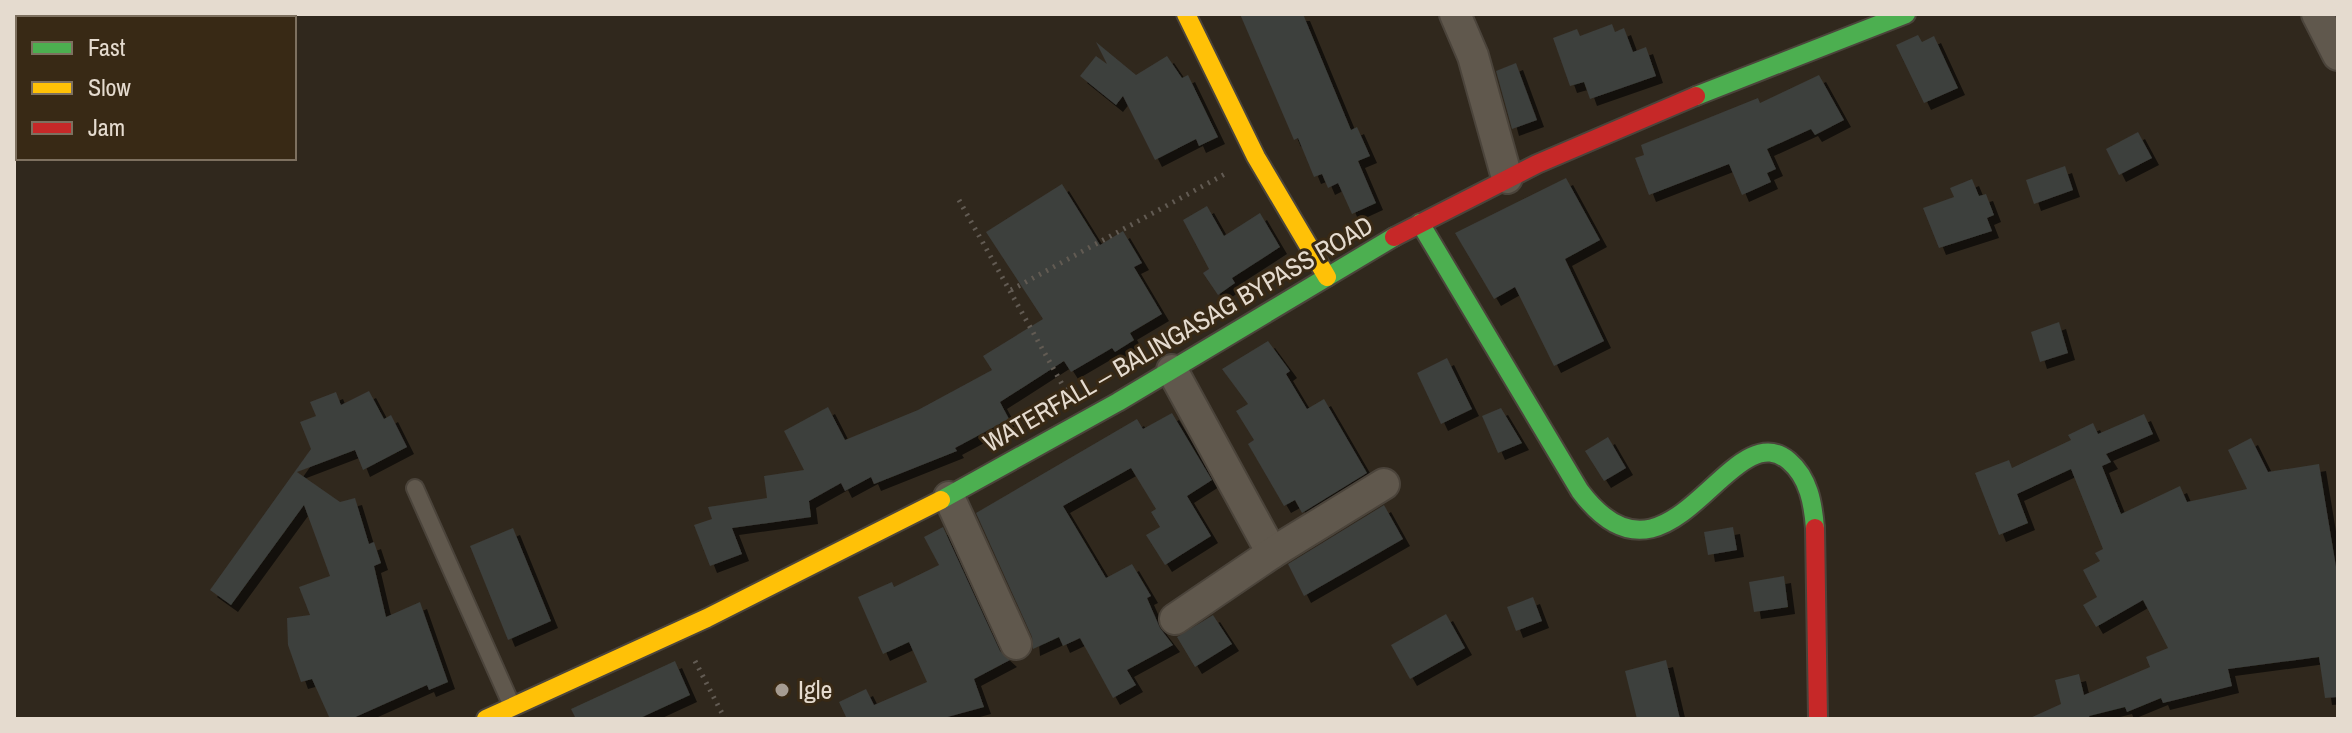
<svg xmlns="http://www.w3.org/2000/svg" width="2352" height="733" viewBox="0 0 2352 733" font-family="'Archivo Narrow',sans-serif">
  <style>
    .building { fill: #3d3f3c; filter: url(#shadow) }
    .lines { fill: none; stroke-linecap: round; stroke-linejoin: round }
    .lane-casing { stroke: #4b443b; stroke-width: 20 }
    .street-casing { stroke: #4b443b; stroke-width: 34 }
    .fast-casing { stroke: #4b443b; stroke-width: 22 }
    .slow-casing { stroke: #4b443b; stroke-width: 22 }
    .jam-casing { stroke: #4b443b; stroke-width: 22 }
    .path { stroke: #625b53; stroke-width: 5; stroke-dasharray: 2 6; stroke-linecap: butt }
    .lane { stroke: #60584d; stroke-width: 16 }
    .street { stroke: #60584d; stroke-width: 30 }
    .fast { stroke: #4caf50; stroke-width: 18 }
    .slow { stroke: #ffc107; stroke-width: 18 }
    .jam { stroke: #c62828; stroke-width: 18 }
    .poi-dot { fill: #a69c91; stroke: #382915; stroke-width: 3 }
    .labels { text-anchor: middle; stroke-width: 6; stroke-linejoin: round; paint-order: stroke }
    .street-label { font-size: 26px; fill: #e5dbcf; stroke: #382915 }
    .poi-label { font-size: 26px; fill: #e5dbcf; stroke: #382915; text-anchor: start }
  </style>
  <defs>
    <filter id="shadow"><feDropShadow dx="7" dy="7" stdDeviation="0" flood-color="#0009"/></filter>
  </defs>
  <rect width="100%" height="100%" fill="#30281d"/>
  <g class="building">
    <path d="M1240,14H1303L1351,130L1357,127L1370,156L1358,161L1376,203L1352,214L1338,183L1328,188L1322,174L1314,177L1298,138L1294,140Z"/>
    <path d="M1612,24L1615,32L1624,28L1633,52L1646,47L1656,76L1590,99L1584,82L1570,86L1553,38L1577,29L1580,36Z"/>
    <path d="M1918,35L1922,42L1934,36L1958,88L1924,103L1896,45Z"/>
    <path d="M1096,42L1136,75L1167,56L1182,78L1188,75L1218,137L1199,146L1196,139L1155,160L1123,96L1116,105L1080,76L1096,56L1107,64Z"/>
    <path d="M1516,63L1537,120L1512,129L1496,71Z"/>
    <path d="M1819,75L1844,120L1815,135L1811,129L1767,149L1776,169L1767,173L1771,182L1742,195L1729,164L1649,195L1635,158L1644,155L1641,145L1758,98L1760,103Z"/>
    <path d="M2138,132L2152,158L2119,175L2106,149Z"/>
    <path d="M2065,166L2073,190L2034,204L2026,180Z"/>
    <path d="M1566,178L1600,240L1565,259L1604,341L1554,366L1515,287L1494,299L1455,233Z"/>
    <path d="M1972,179L1979,196L1986,194L1994,215L1987,218L1992,231L1939,248L1923,208L1954,197L1950,188Z"/>
    <path d="M1062,184L1100,245L1123,231L1142,263L1134,267L1162,314L1130,333L1134,340L1115,352L1112,348L1071,372L1064,361L1000,402L1009,419L955,448L957,451L874,484L871,477L845,491L841,483L809,501L811,517L732,528L742,554L710,566L694,525L712,519L708,507L767,498L764,476L804,470L784,431L828,407L845,440L918,410L992,370L983,356L1043,319L986,232Z"/>
    <path d="M1207,206L1224,236L1260,213L1280,247L1232,278L1235,283L1218,295L1203,273L1209,269L1183,220Z"/>
    <path d="M2059,322L2068,353L2040,362L2031,332Z"/>
    <path d="M1268,341L1290,371L1286,374L1307,409L1324,399L1367,473L1302,513L1295,500L1284,506L1248,444L1254,440L1236,411L1248,404L1222,369Z"/>
    <path d="M1447,358L1472,409L1441,424L1417,373Z"/>
    <path d="M369,391L384,419L391,415L407,447L363,470L355,450L297,472L340,502L355,498L369,544L374,542L381,563L374,566L386,617L420,602L448,682L429,690L427,685L351,719H330L312,679L301,682L288,645L287,618L310,615L299,587L330,576L304,505L231,605L210,590L311,449L300,422L316,416L310,402L336,392L341,405Z"/>
    <path d="M1501,408L1522,443L1498,453L1482,416Z"/>
    <path d="M1172,413L1212,480L1187,496L1211,536L1165,565L1146,535L1160,527L1151,512L1156,509L1131,468L1063,506L1106,578L1132,564L1151,596L1147,598L1160,628L1173,645L1127,670L1136,685L1113,698L1080,638L1063,646L1059,637L1033,649L1032,637L976,513L1137,419L1143,429Z"/>
    <path d="M2144,414L2153,434L2106,454L2111,462L2102,466L2121,514L2180,486L2187,502L2247,489L2228,450L2251,438L2268,472L2319,464L2338,579V697L2325,698L2319,657L2228,669L2232,686L2163,703L2161,698L2127,712L2125,707L2089,716L2090,719H2028L2061,704L2055,680L2079,674L2084,695L2150,667L2146,657L2168,648L2143,600L2096,627L2083,605L2097,597L2083,570L2100,561L2095,553L2103,549L2071,469L2017,494L2028,523L1999,535L1975,473L2009,460L2012,468L2071,440L2068,435L2093,423L2098,434Z"/>
    <path d="M1608,437L1626,468L1604,481L1585,451Z"/>
    <path d="M1384,505L1403,539L1304,596L1288,564Z"/>
    <path d="M943,527L1000,651L1010,660L974,679L984,707L940,719H840L846,717L839,702L866,689L874,705L927,682L909,642L883,654L858,597L892,582L894,587L939,565L924,537Z"/>
    <path d="M1733,527L1737,550L1708,555L1704,532Z"/>
    <path d="M513,528L551,621L508,640L470,546Z"/>
    <path d="M1784,576L1788,607L1754,612L1749,582Z"/>
    <path d="M1533,597L1542,621L1516,631L1507,607Z"/>
    <path d="M1446,614L1465,648L1410,679L1391,645Z"/>
    <path d="M1213,615L1232,644L1195,667L1177,637Z"/>
    <path d="M1666,660L1680,719H1637L1625,671Z"/>
    <path d="M675,661L690,695L638,719H576L571,709Z"/>
  </g>
  <g class="lines">
    <defs>
      <path id="lane" d="M415,488L512,706"/>
      <g id="street">
        <path d="M1455,14L1473,56L1507,178"/>
        <path d="M2317,14L2338,55"/>
        <path d="M1172,370L1272,553"/>
        <path d="M949,497L1016,644"/>
        <path d="M1175,619L1272,553L1384,484"/>
      </g>
      <g id="fast">
        <path d="M1696,96L1906,14"/>
        <path d="M1420,223L1580,491C1670,611 1729,410 1789,461C1809,478 1813,504 1815,528"/>
        <path d="M941,500L1118,402L1394,237"/>
      </g>
      <g id="slow">
        <path d="M1186,14L1256,157L1327,277"/>
        <path d="M486,719L707,618L941,500"/>
      </g>
      <g id="jam">
        <path d="M1394,237L1537,164L1696,96"/>
        <path d="M1815,528L1818,719"/>
      </g>
    </defs>
    <use href="#lane" class="lane-casing"/>
    <use href="#street" class="street-casing"/>
    <use href="#fast" class="fast-casing"/>
    <use href="#slow" class="slow-casing"/>
    <use href="#jam" class="jam-casing"/>
    <g class="path">
      <path d="M959,200L1067,393"/>
      <path d="M1011,290L1225,174"/>
      <path d="M695,661L725,719"/>
    </g>
    <use href="#lane" class="lane"/>
    <use href="#street" class="street"/>
    <use href="#fast" class="fast"/>
    <use href="#slow" class="slow"/>
    <use href="#jam" class="jam"/>
  </g>
  <circle class="poi-dot" cx="782" cy="690" r="8"/>
  <g class="labels">
    <g class="street-label">
      <text transform="translate(1178 334) rotate(-30)" y="9">WATERFALL ‒ BALINGASAG BYPASS ROAD</text>
    </g>
    <g class="poi-label">
      <text x="798" y="699">Igle</text>
    </g>
  </g>
  <rect width="2352" height="733" fill="none" stroke="#e5dbcf" stroke-width="32"/>
  <rect x="16" y="16" width="280" height="144" fill="#382915" stroke="#7d705f" stroke-width="2"/>
  <rect x="32" y="42" width="40" height="12" fill="#4caf50" stroke="#7d705f" stroke-width="2"/>
  <text x="88" y="56" font-size="24" fill="#e5dbcf">Fast</text>
  <rect x="32" y="82" width="40" height="12" fill="#ffc107" stroke="#7d705f" stroke-width="2"/>
  <text x="88" y="96" font-size="24" fill="#e5dbcf">Slow</text>
  <rect x="32" y="122" width="40" height="12" fill="#c62828" stroke="#7d705f" stroke-width="2"/>
  <text x="88" y="136" font-size="24" fill="#e5dbcf">Jam</text>
</svg>
